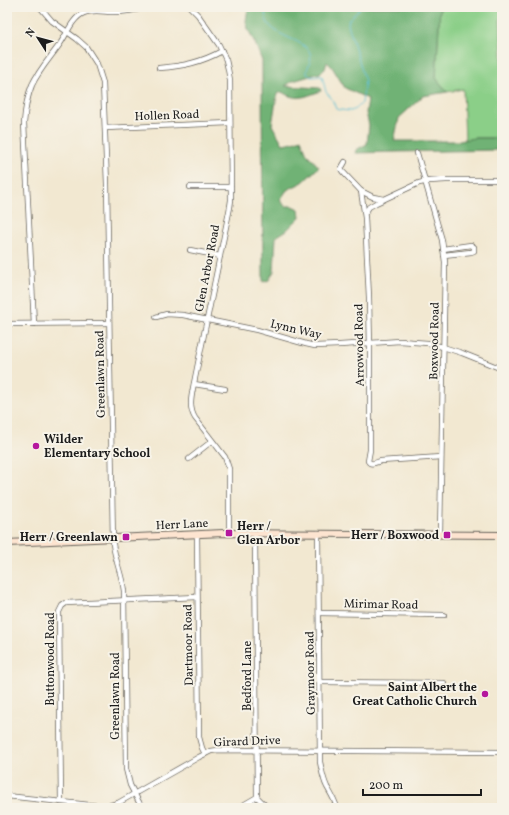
<svg xmlns="http://www.w3.org/2000/svg" width="509" height="815" viewBox="0 0 509 815" font-family="Vollkorn,serif">
  <style>
    .green { fill: #8bcf88; stroke: #547652 }
    .forest { fill: #70b274; stroke: #466748 }
    .lines { fill: none; stroke-linecap: round; stroke-linejoin: round }
    .stream { stroke: #58bed5; stroke-width: 1 }
    .street-casing { stroke: #67635b; stroke-width: 6 }
    .secondary-casing { stroke: #67635b; stroke-width: 8 }
    .street { stroke: #fff; stroke-width: 4.5 }
    .secondary { stroke: #fde4d0; stroke-width: 6 }
    .poi-dot { fill: #b5179e; stroke: #f7f3e8; stroke-width: 1.5 }
    .labels { text-anchor: middle; stroke-width: 4; stroke-linejoin: round; paint-order: stroke }
    .street-label { font-size: 12px; fill: #1c1c1c; stroke: #f7f3e8 }
    .poi-label { font-size: 12px; font-weight: bold; fill: #1c1c1c; stroke: #f7f3e8; text-anchor: end }
  </style>
  <rect width="100%" height="100%" fill="#f7f3e8"/>
  <filter id="ink" filterUnits="userSpaceOnUse"><feTurbulence type="fractalNoise" baseFrequency=".025" numOctaves="2"/><feDisplacementMap in="SourceGraphic" scale="8" xChannelSelector="R" yChannelSelector="G"/><feConvolveMatrix kernelMatrix="1 2 1 2 8 2 1 2 1" color-interpolation-filters="sRGB"/></filter>
  <filter id="wash" filterUnits="userSpaceOnUse"><feTurbulence type="fractalNoise" baseFrequency=".012" numOctaves="4" result="noise"/><feDisplacementMap in="SourceGraphic" scale="16" xChannelSelector="R" yChannelSelector="G"/><feGaussianBlur stdDeviation="0.9" result="paint"/><feColorMatrix in="noise" values="0 0 0 0 0 0 0 0 0 0 0 0 0 0 0 0 0 1.4 0 .05"/><feComposite in="paint" operator="in"/></filter>
  <g filter="url(#wash)">
    <rect width="100%" height="100%" fill="#f2e8d1"/>
    <path class="green" d="M440,7H502V18L500,19L502,53V138H474L465,140L463,89L447,92L436,78Z"/>
    <path class="forest" d="M247,7H440L436,78L447,92L423,96L399,118L394,141H460L474,138H502V150L396,152L355,153L356,150L367,144L369,125L366,113L368,99L345,88L332,67L327,62L325,69L320,73L293,81L285,86L320,88L321,91C306,96 297,102 282,92L277,94L272,125L283,144L293,142L301,139L307,154L319,167L303,182L287,190L280,200L285,206H292L299,209L300,217L287,230L276,237L274,271L269,280L263,282L262,61L255,43L248,29L246,21L248,8Z"/>
    <g class="lines">
      <path class="stream" d="M266,7C265,11 265,16 266,19C269,30 287,37 296,41C301,44 308,47 310,53C313,60 306,67 307,74L311,77L322,76L326,92L332,99L336,109L340,110L351,111L356,109L362,103L365,81L348,24L349,19L357,12L360,7"/>
    </g>
  </g>
  <g filter="url(#ink)">
    <g class="lines">
      <defs>
        <g id="street">
          <path d="M40,7L52,21L77,39L86,47L97,64L103,83L107,184L113,544C115,560 122,575 124,591L126,769L130,785L142,808"/>
          <path d="M190,7L198,15L219,45L226,60L228,69L230,80L231,200L230,207L193,388C191,399 189,408 195,418L225,457L229,469V533"/>
          <path d="M159,68C183,66 200,63 222,51"/>
          <path d="M105,128L230,123"/>
          <path d="M417,153L442,240L445,262L440,534"/>
          <path d="M345,162L341,169L343,172L361,191L365,218L369,297L370,347V450L368,461C371,466 376,462 381,461L441,457"/>
          <path d="M190,187H231"/>
          <path d="M361,191L373,197L384,199"/>
          <path d="M365,213L369,207L376,203L419,183L429,181L446,180H502"/>
          <path d="M443,249L471,245L474,247V251L471,252L444,255"/>
          <path d="M190,250L220,256"/>
          <path d="M156,317L167,314L183,315L257,330L306,344L315,346L340,345L400,341L428,343L443,347L462,353L502,369"/>
          <path d="M7,324L109,323"/>
          <path d="M34,324L24,123C25,110 27,97 32,85C39,70 50,58 60,44C67,34 72,18 84,13C93,9 104,12 114,12C125,12 136,10 147,7"/>
          <path d="M194,384L225,389"/>
          <path d="M189,459L212,441"/>
          <path d="M318,533L320,762C322,771 323,779 327,787C331,794 335,800 337,808"/>
          <path d="M197,534L199,737L202,748L205,754"/>
          <path d="M319,613L444,615"/>
          <path d="M320,682L444,683"/>
          <path d="M7,796L99,806L111,805L118,803L199,757L211,751L218,750L502,752"/>
          <path d="M257,797L268,808"/>
          <path d="M61,802L59,612L62,606L66,603L197,597"/>
          <path d="M238,808L257,797L255,533"/>
        </g>
        <path id="secondary" d="M7,543L223,533L502,535"/>
      </defs>
      <use href="#street" class="street-casing"/>
      <use href="#secondary" class="secondary-casing"/>
      <use href="#street" class="street"/>
      <use href="#secondary" class="secondary"/>
    </g>
  </g>
  <g class="poi-dot">
    <circle cx="36" cy="446" r="4"/>
    <rect x="225" y="529" width="8" height="8" rx="2"/>
    <rect x="443" y="531" width="8" height="8" rx="2"/>
    <rect x="122" y="533" width="8" height="8" rx="2"/>
    <circle cx="485" cy="694" r="4"/>
  </g>
  <g class="labels">
    <g class="street-label">
      <text transform="translate(167 115) rotate(-2)" y="4">Hollen Road</text>
      <text transform="translate(207 268) rotate(-79)" y="4">Glen Arbor Road</text>
      <text transform="translate(296 329) rotate(13)" y="4">Lynn Way</text>
      <text transform="translate(434 341) rotate(-89)" y="4">Boxwood Road</text>
      <text transform="translate(359 345) rotate(-91)" y="4">Arrowood Road</text>
      <text transform="translate(100 374) rotate(-91)" y="4">Greenlawn Road</text>
      <text transform="translate(182 524) rotate(-3)" y="4">Herr Lane</text>
      <text transform="translate(381 604) rotate(1)" y="4">Mirimar Road</text>
      <text transform="translate(188 645) rotate(-91)" y="4">Dartmoor Road</text>
      <text transform="translate(50 659) rotate(-90)" y="4">Buttonwood Road</text>
      <text transform="translate(310 673) rotate(-91)" y="4">Graymoor Road</text>
      <text transform="translate(247 676) rotate(-90)" y="4">Bedford Lane</text>
      <text transform="translate(115 696) rotate(-90)" y="4">Greenlawn Road</text>
      <text transform="translate(247 741) rotate(-2)" y="4">Girard Drive</text>
    </g>
    <g class="poi-label">
      <text x="44" y="443" text-anchor="start">Wilder<tspan x="44" dy="14">Elementary School</tspan></text>
      <text x="237" y="530" text-anchor="start">Herr /<tspan x="237" dy="14">Glen Arbor</tspan></text>
      <text x="439" y="539">Herr / Boxwood</text>
      <text x="118" y="541">Herr / Greenlawn</text>
      <text x="477" y="691">Saint Albert the<tspan x="477" dy="14">Great Catholic Church</tspan></text>
    </g>
  </g>
  <rect width="509" height="815" fill="none" stroke="#f7f3e8" stroke-width="24"/>
  <g transform="translate(38 38) rotate(306)" stroke="#f7f3e8" stroke-width="3" paint-order="stroke">
  <path d="M0-3L7 15L0 10L-7 15Z" fill="#1c1c1c"/>
  <text y="-6" font-size="11" font-weight="bold" text-anchor="middle" fill="#1c1c1c">N</text>
  </g>
  <path d="M363 789v6h118v-6" fill="none" stroke="#1c1c1c" stroke-width="2"/>
  <text x="369" y="789" font-size="12" fill="#1c1c1c" stroke="#f7f3e8" stroke-width="3" paint-order="stroke">200 m</text>
</svg>
